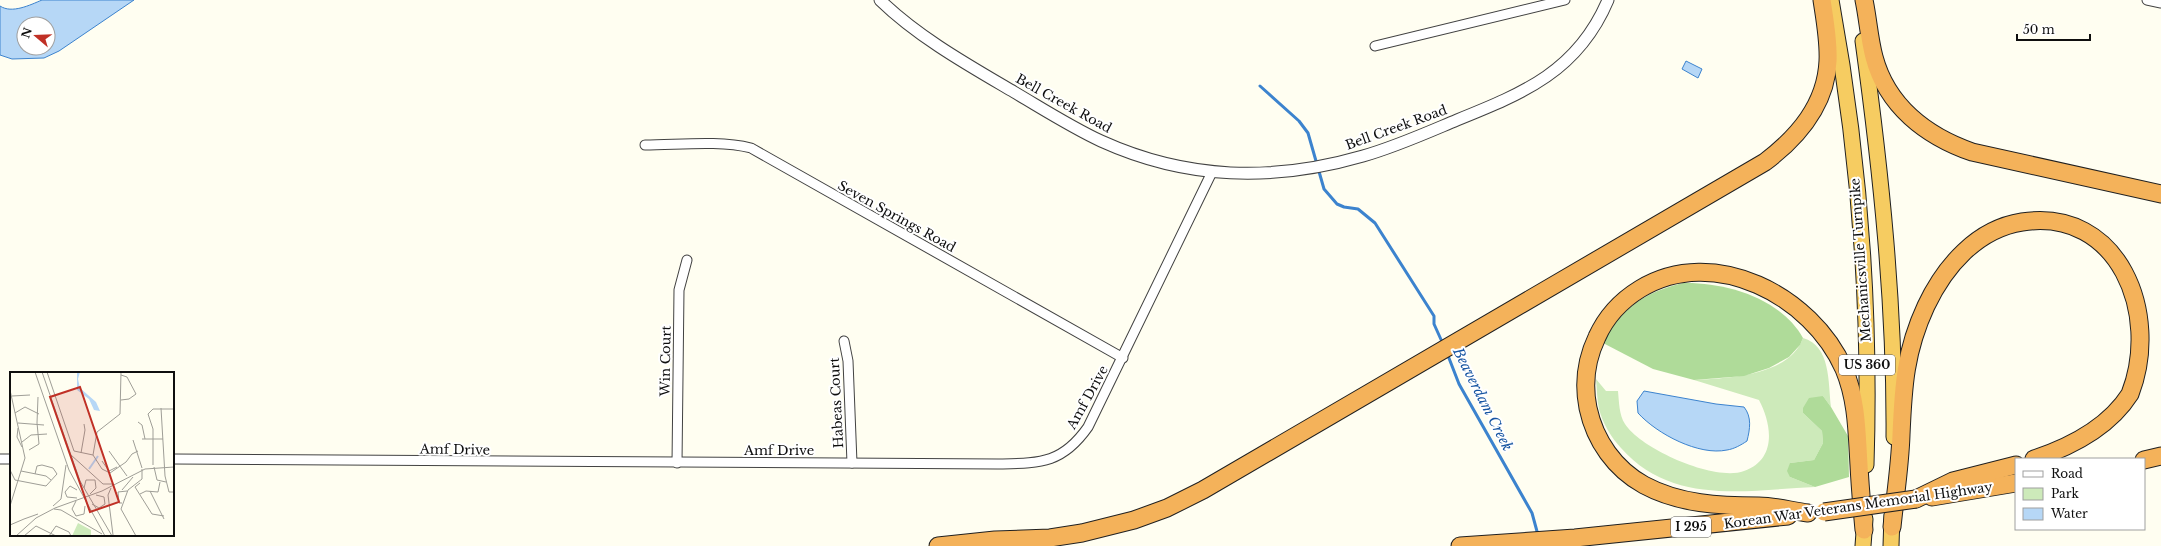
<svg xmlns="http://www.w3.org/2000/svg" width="2161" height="546" viewBox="0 0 2161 546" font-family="'Libre Baskerville',serif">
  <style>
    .green { fill: #cdeaba }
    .forest { fill: #afdb99 }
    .water { fill: #b6d7f6; stroke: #3c83ce; fill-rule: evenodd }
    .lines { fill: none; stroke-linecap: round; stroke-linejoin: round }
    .stream { stroke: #3c83ce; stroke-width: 3 }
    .minor-casing { stroke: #424242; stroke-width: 11 }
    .tertiary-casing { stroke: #424242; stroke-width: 13 }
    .trunk-casing { stroke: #202020; stroke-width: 17 }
    .motorway-casing { stroke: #202020; stroke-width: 19 }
    .minor { stroke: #fff; stroke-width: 9 }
    .tertiary { stroke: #fff; stroke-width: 11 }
    .trunk { stroke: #f6cc61; stroke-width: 15 }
    .motorway { stroke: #f4b25a; stroke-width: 17 }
    .motorway-bridge-casing { stroke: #202020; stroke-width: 19; stroke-linecap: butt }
    .motorway-bridge { stroke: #f4b25a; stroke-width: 17 }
    .labels { text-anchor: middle; stroke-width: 4; stroke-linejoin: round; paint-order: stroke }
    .shield { fill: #fff; stroke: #575757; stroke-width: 1 }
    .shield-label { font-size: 12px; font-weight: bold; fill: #0f0f0f }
    .street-label { font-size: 13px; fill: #0f0f0f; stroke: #fff }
    .water-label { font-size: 14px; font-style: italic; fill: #1755a2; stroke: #fff }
    .inset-river { fill: none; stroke: #b6d7f6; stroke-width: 2 }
    .inset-road { fill: none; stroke: #9f9e97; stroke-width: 1 }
    .view { fill: #c03026; fill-opacity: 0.15; stroke: #c03026; stroke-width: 2 }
    .inset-edge { fill: none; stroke: #0f0f0f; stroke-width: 2 }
  </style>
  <rect width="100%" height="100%" fill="#fffef1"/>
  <path class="green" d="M1803,338C1831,346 1828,382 1831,407L1823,396L1803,413L1822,431L1823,443L1814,460L1790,463V477L1815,487C1747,490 1672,506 1621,448C1611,437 1603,424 1599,409C1597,400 1597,389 1596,379L1606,391H1618C1619,401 1619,415 1625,424C1641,449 1715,482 1744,471C1777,459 1772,425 1759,400L1694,380C1727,378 1790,376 1803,338Z"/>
  <g class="forest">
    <path d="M1683,283C1725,282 1781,298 1803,338L1800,345L1789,357L1769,368L1744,376L1694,380L1653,369L1603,343C1621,308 1645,292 1683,283Z"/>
    <path d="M1823,396L1831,407L1848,436L1849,477L1815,487L1790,477L1787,471L1790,463L1814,460L1823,443L1822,431L1803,413V408L1809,398Z"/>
  </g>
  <g class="water">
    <path d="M42,0H134L59,51L44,58L12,59L0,55V6C12,14 30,5 42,0ZM24,24H48V48H24Z"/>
    <path d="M1686,61L1702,69L1698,78L1682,69Z"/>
    <path d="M1644,391L1716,404L1744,407C1752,417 1750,429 1747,441C1741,445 1734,449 1727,450C1699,456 1657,434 1638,413L1637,401Z"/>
  </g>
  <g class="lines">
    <g class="stream">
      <path d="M1260,86L1299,121L1308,133L1324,189L1337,204L1344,207L1358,209L1375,223L1434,316V324L1443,344"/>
      <path d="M1447,353L1459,384L1532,513L1538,535"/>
    </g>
    <defs>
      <g id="minor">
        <path d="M2147,0L2161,3"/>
        <path d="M1375,46L1565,0"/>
        <path d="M645,145C678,145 719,140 751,148L1123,358"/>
        <path d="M844,341L848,361L852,463"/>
        <path d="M0,459H11"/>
        <path d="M173,459L998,464C1040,463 1062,464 1088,427L1212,172"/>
        <path d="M677,463L679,290L687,260"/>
      </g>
      <path id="tertiary" d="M880,0C918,37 968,65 1014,92C1043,109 1071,127 1101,141C1187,180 1273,182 1363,156C1395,147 1426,133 1457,120C1524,93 1578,71 1608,0"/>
      <g id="trunk">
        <path d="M1831,0C1859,152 1871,310 1866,465"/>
        <path d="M1863,41C1881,172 1895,305 1894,437"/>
        <path d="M1863,546L1865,519"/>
        <path d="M1891,546L1892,515"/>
      </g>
      <g id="motorway">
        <path d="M1864,0C1868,19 1869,38 1874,57C1887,106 1926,136 1972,152L2161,194"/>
        <path d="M2144,460L2161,456"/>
        <path d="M1932,497L2016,483"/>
        <path d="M1916,499L1953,481L2016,465"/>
        <path d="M1808,513C1792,511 1775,506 1759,506C1720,506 1679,504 1644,485C1615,469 1595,441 1588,408C1583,383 1586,360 1597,337C1606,317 1622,300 1640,289C1714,244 1812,296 1844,369C1857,400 1857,432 1859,465C1860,487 1862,508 1864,530"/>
        <path d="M1892,527C1895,497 1900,466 1901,435C1903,387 1905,351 1926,306C1945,266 1977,229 2022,222C2119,207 2161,314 2130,394C2109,427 2070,447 2034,459"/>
        <path d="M938,546L995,540L1050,538L1082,533L1134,520L1167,508L1203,490L1765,162C1798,137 1826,105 1828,61C1829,41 1825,20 1822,0"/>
        <path d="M1460,546L1575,538L1788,516"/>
      </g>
    </defs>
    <use href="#minor" class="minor-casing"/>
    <use href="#tertiary" class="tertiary-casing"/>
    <use href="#trunk" class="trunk-casing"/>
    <use href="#motorway" class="motorway-casing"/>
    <use href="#minor" class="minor"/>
    <use href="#tertiary" class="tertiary"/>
    <use href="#trunk" class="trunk"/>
    <use href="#motorway" class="motorway"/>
    <defs>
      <path id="motorway-bridge" d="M1824,512L1916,499"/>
    </defs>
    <use href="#motorway-bridge" class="motorway-bridge-casing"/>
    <use href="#motorway-bridge" class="motorway-bridge"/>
  </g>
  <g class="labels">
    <g class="shield">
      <rect x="1839" y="355" width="56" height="20" rx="3"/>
      <rect x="1671" y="517" width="40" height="20" rx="3"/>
    </g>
    <g class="shield-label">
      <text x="1867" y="369">US 360</text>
      <text x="1691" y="531">I 295</text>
    </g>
    <g class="street-label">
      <text transform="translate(1064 103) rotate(29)" y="5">Bell Creek Road</text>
      <text transform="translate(1396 127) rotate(-20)" y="5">Bell Creek Road</text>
      <text transform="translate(897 216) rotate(29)" y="5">Seven Springs Road</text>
      <text transform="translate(1860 260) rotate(-94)" y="5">Mechanicsville Turnpike</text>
      <text transform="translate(665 361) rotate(-89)" y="5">Win Court</text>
      <text transform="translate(1087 397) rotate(-61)" y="5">Amf Drive</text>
      <text transform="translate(836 403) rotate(-93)" y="5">Habeas Court</text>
      <text transform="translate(455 449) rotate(1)" y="5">Amf Drive</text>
      <text x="779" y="455">Amf Drive</text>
      <text transform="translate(1858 505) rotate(-8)" y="5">Korean War Veterans Memorial Highway</text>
    </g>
    <g class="water-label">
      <text transform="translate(1483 399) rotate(63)" y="5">Beaverdam Creek</text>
    </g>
  </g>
  <g transform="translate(10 372)">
    <rect width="164" height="164" fill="#fffef1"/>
    <path d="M68,151L81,158V164H62Z" fill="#cdeaba"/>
    <path d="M67,0H70L68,7L70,16L86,30L90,39L84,38L79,27L67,18Z" fill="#b6d7f6"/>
    <path class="inset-river" d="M79,97L88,84"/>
    <path class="inset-road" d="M25,0L59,98L95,164M32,0L70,109L102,164M37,0L64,79L83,83M111,0L110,42L87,60L83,83L92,97L100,101L116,90L122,82L128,79M0,18L15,86L0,134M2,24L20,23M111,28L119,27L126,22L117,5L111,3M164,32V84M151,36L155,104L159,120H164M5,41L15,35L29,42M128,50L132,53L135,67M8,51L34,53M8,56L7,65L12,75M132,67H153M123,68L132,96M12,70L21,63L37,62M19,78L29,72L27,51L28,25M99,79L117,104M71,81L75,58L74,52M61,83L93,112H103M92,89L99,99L107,95M143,93V57L138,42L143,37H164M144,95L147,108L156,110M0,98L5,108L36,114L47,102L43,96L32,93L27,94L25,102M11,99L36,104L41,108M130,111L125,115L142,142L154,144M74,116L76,108H85L86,116L80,122M101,116L98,123L103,163M112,118L123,105M140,119L154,147M130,122L136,119L148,120L150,110M67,126L57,125L55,120L60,114L67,118M66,129L62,137L66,144L74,142L75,134M112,131H109L108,120L117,119M82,132L89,136L95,132L94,125L86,123M43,134L51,127L56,93M44,137L51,138L92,162M14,147L28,142M0,153L14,147M6,164L26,146L45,136L92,119L135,97L164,95M14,164L26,154L46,164M39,164L46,154L59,160L61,164M126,164L111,137L118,118L132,107V97"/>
    <path class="view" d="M70,15L109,130L80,140L40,25Z"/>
    <rect width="164" height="164" class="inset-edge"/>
  </g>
  <rect x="2015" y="458" width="130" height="72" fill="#ffffff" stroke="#9f9f9f"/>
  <rect x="2023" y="471" width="20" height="6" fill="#ffffff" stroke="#9f9f9f"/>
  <text x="2051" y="478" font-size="12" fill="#0f0f0f">Road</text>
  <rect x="2023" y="488" width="20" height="12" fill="#cdeaba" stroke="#9f9f9f"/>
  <text x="2051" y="498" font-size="12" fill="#0f0f0f">Park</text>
  <rect x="2023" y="508" width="20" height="12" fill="#b6d7f6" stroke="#9f9f9f"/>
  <text x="2051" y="518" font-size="12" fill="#0f0f0f">Water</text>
  <g transform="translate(36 36) rotate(289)"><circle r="19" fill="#ffffff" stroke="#9f9f9f"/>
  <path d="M0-3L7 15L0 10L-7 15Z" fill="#c03026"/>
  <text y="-6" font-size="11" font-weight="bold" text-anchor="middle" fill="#0f0f0f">N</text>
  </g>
  <path d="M2017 34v6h73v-6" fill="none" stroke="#0f0f0f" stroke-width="2"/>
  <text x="2023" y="34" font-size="12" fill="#0f0f0f" stroke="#ffffff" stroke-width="3" paint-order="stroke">50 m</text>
</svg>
